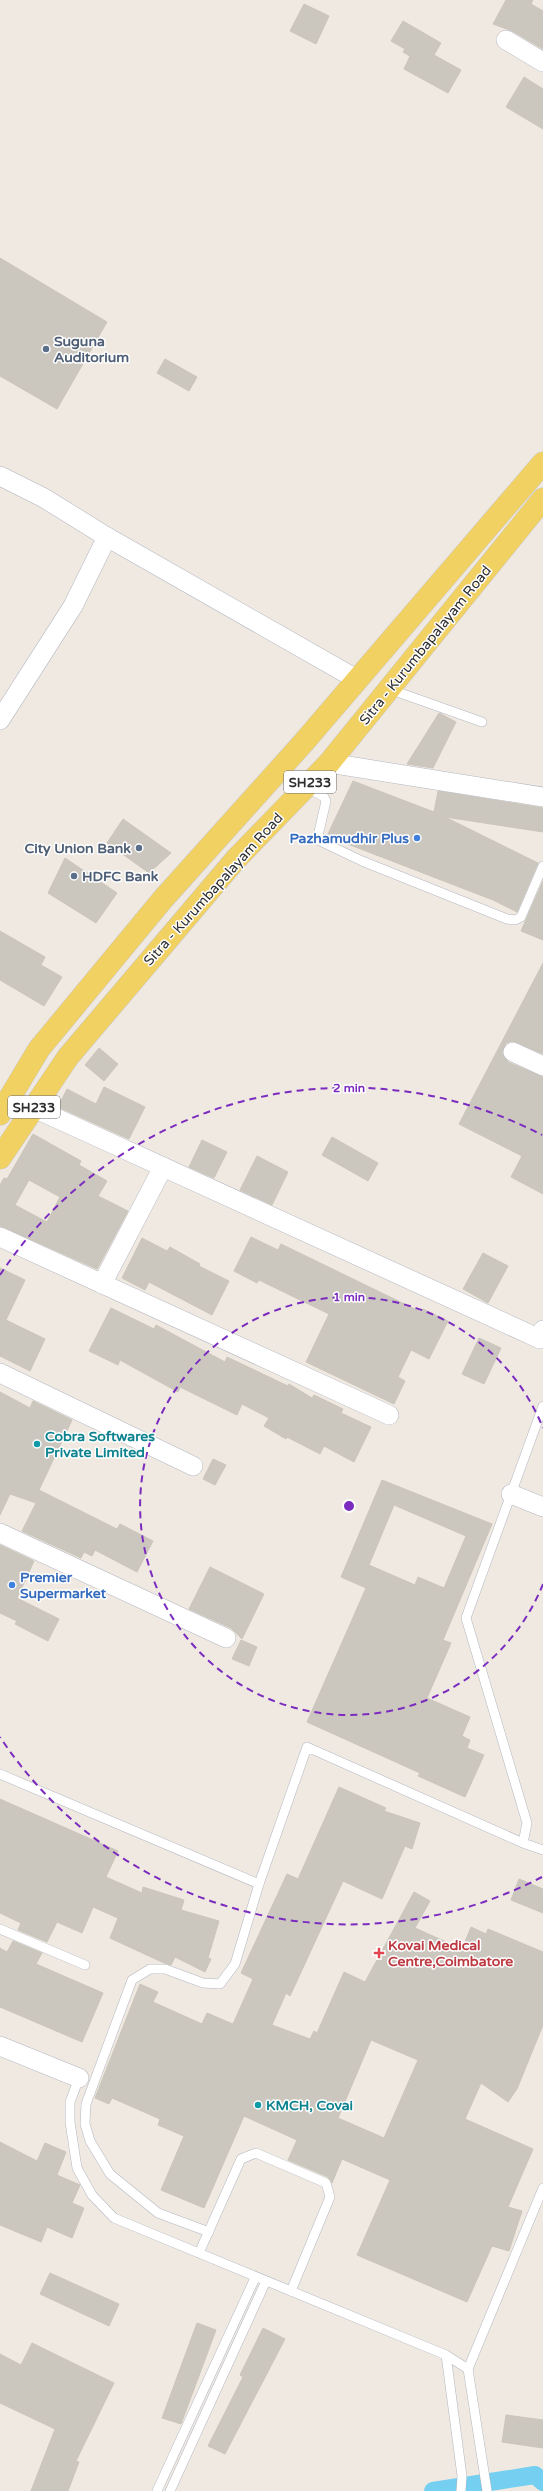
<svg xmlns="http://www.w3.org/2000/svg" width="543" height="2491" viewBox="0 0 543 2491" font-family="'Varela Round',sans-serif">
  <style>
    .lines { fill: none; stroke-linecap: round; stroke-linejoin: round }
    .canal { stroke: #75cff0; stroke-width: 18 }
    .building { fill: #cbc7bf; stroke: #cbc5ba; fill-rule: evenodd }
    .service-casing { stroke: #b4b7c1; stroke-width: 10 }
    .minor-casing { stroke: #b4b7c1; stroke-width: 20 }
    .primary-casing { stroke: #c9c9c9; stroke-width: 23 }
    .service { stroke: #fff; stroke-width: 9 }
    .minor { stroke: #fff; stroke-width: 19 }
    .primary { stroke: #f2d163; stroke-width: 22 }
    .ring { fill: none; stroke: #7b2cbf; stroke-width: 2; stroke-dasharray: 7 5 }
    .service-dot { fill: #5c6f8a; stroke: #fff; stroke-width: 1.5 }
    .shop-dot { fill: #3f7fe0; stroke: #fff; stroke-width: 1.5 }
    .culture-dot { fill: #0f9aa8; stroke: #fff; stroke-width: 1.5 }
    .health-dot { fill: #e0444e; stroke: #fff; stroke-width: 1.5 }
    .labels { text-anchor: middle; stroke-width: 3; stroke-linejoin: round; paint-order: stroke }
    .shield { fill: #fff; stroke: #6d6d6d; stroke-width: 1 }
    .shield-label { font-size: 13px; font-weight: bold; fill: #2e2e2e }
    .service-label { font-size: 14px; font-weight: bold; fill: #4e5e75; stroke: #fff; text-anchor: start }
    .street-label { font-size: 14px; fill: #2e2e2e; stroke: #fff }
    .shop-label { font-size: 14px; font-weight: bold; fill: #366cbe; stroke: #fff; text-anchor: end }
    .culture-label { font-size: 14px; font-weight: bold; fill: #0d838f; stroke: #fff; text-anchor: start }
    .health-label { font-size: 14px; font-weight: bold; fill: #be3a42; stroke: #fff; text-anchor: start }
    .centre { fill: #7b2cbf; stroke: #fff; stroke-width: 2 }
    .ring-label { font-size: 12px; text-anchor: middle; font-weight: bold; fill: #7b2cbf; stroke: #fff; stroke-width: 3; stroke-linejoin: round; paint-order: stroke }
  </style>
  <rect width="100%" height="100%" fill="#efe9e1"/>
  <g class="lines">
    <path class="canal" d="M433,2491L535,2475L543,2482"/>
  </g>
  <g class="building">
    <path d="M506,0H533L531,4L543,11V49L512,31L493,24Z"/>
    <path d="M304,4L329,16L316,44L290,31Z"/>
    <path d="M403,21L441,43L434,55L461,70L448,93L404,69L410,56L403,52L405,49L391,41Z"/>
    <path d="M524,77L543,89V129L506,107Z"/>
    <path d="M0,258L107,322L57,409L0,376Z"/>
    <path d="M165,359L197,377L189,391L157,373Z"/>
    <path d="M439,713L456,722L433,768L407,764Z"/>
    <path d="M353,781L434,812L438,791L543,808V832L445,817L538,863L517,912L493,900L327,836Z"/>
    <path d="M123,819L171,853L149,873L107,843Z"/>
    <path d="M65,858L117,893L96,923L48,893Z"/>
    <path d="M543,881V940L521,931Z"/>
    <path d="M0,931L45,957L41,965L62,977L44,1006L0,980Z"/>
    <path d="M543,963V1054L512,1041L506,1043L502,1053L508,1062L543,1077V1194L511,1177L522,1156L459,1124Z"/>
    <path d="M99,1048L118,1064L104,1081L85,1065Z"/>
    <path d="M104,1087L145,1107L129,1139L58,1107L67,1089L96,1104Z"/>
    <path d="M33,1134L81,1161L79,1165L107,1181L98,1196L128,1211L97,1269L0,1226V1185L4,1178L7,1179ZM29,1180L60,1197L47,1222L15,1205Z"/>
    <path d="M332,1137L378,1163L368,1181L322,1155Z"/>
    <path d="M202,1140L227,1152L214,1178L189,1167Z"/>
    <path d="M257,1156L288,1172L272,1205L240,1190Z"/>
    <path d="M251,1237L278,1250L281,1244L421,1312L423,1309L448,1321L429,1359L411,1350L398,1377L405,1381L394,1404L306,1362L329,1314L259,1280L257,1283L234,1271Z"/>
    <path d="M142,1238L167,1251L170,1247L200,1264L199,1266L229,1281L212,1315L149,1282L145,1290L122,1278Z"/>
    <path d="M483,1253L508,1266L488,1303L463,1289Z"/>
    <path d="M0,1268L25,1280L6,1320L45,1339L30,1371L0,1356Z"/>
    <path d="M111,1308L154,1329L156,1325L225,1362L227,1357L288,1386L289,1384L312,1398L314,1395L343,1409L341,1413L371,1427L354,1462L324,1446L320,1454L287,1437L286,1439L264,1426L269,1418L242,1404L237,1415L180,1387L178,1392L120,1360L118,1365L89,1351Z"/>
    <path d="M479,1338L501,1348L484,1384L462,1374Z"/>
    <path d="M0,1392L30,1408L33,1401L72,1420L39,1490L117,1529L120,1524L153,1541L137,1572L95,1550L92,1556L84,1552L81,1558L22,1531L36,1503L10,1494L0,1515Z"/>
    <path d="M213,1459L226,1465L215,1485L203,1479Z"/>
    <path d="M382,1480L492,1524L443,1640L451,1643L427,1698L470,1717L462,1736L470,1740L467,1748L484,1755L465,1797L418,1776L420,1773L307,1722L366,1588L341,1577ZM394,1505L466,1536L444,1588L418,1577L415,1585L369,1565Z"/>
    <path d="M0,1545L34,1561L17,1598L59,1619L48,1641L15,1624L17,1621L0,1613Z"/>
    <path d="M210,1567L264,1594L242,1639L231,1628L189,1609Z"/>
    <path d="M241,1640L257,1647L249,1666L232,1659Z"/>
    <path d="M339,1787L386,1808L384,1811L420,1823L412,1849L405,1846L382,1899L343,1881L290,1996L286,1993L272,2025L310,2039L314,2031L317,2033L344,1972L365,1982L414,1892L430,1901L415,1928L462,1949L471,1927L486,1934L488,1929L543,1952V2025L517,2089L508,2102L481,2083L465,2119L533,2149L508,2207L522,2211L509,2251L492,2246L467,2302L357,2255L390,2180L342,2159L332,2183L328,2177L288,2160L297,2140L244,2116L204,2208L161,2190L184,2136L158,2125L160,2119L112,2098L109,2104L95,2098L140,1984L158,1992L153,2002L202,2024L207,2013L233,2024L253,1979L241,1973L287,1874L298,1879ZM371,2040L418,2060L384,2138L338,2118Z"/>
    <path d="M0,1799L118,1851L106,1877L142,1893L143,1887L184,1900L181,1910L219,1921L208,1958L211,1959L205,1972L175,1957L171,1965L164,1963L110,1938L118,1918L93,1907L82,1933L57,1922L47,1942L18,1930L21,1923L0,1913Z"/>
    <path d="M519,1879L543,1889V1913L511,1900Z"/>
    <path d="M13,1941L42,1953L36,1964L103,1993L82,2042L0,2007V1948L7,1952Z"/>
    <path d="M0,2142L37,2161L45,2143L66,2152L57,2175L80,2185L72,2203L84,2208L72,2238L47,2227L41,2242L0,2225Z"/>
    <path d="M50,2273L119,2304L109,2326L40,2294Z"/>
    <path d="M197,2323L216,2330L181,2424L162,2418Z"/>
    <path d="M263,2328L285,2339L225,2454L208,2446L243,2377L240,2375Z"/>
    <path d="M32,2343L114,2383L76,2461L79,2462L68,2491H31L55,2429L0,2403V2354L21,2365Z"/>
    <path d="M506,2415L543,2420V2448L502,2442Z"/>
  </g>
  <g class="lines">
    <defs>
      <g id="service">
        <path d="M389,689L482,722"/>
        <path d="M306,787L324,797L326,801L318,836L320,841L362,861L507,919L515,920L521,917L543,866"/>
        <path d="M543,1406L466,1618L527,1823L523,1843L543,1850"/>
        <path d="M0,1774L259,1884"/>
        <path d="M0,1929L85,1965"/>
        <path d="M79,2078L70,2102V2122L77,2168L92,2195L114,2218L446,2355L468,2369L487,2491"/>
        <path d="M209,2232L158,2213L110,2174L90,2141L85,2124L86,2104L132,1980L150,1969H165L203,1983L220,1984L235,1964L259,1884L307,1747L523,1843"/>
        <path d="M199,2253L241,2159L256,2153L326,2183L330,2197L291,2291"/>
        <path d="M446,2355L462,2476L461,2491"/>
        <path d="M468,2369L543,2188"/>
        <path d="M157,2491L255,2278"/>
        <path d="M170,2491L266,2281"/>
      </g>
      <g id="minor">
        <path d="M506,40L543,62"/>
        <path d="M0,476L44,498L107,537L358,680"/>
        <path d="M0,720L73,606L107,537"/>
        <path d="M329,763L543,797"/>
        <path d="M513,1052L543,1066"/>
        <path d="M34,1108L540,1339L543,1330"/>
        <path d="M0,1237L389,1415"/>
        <path d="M102,1284L163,1167"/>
        <path d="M0,1373L193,1466"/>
        <path d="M511,1494L543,1507"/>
        <path d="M0,1533L226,1638"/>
        <path d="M0,2046L79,2078"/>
      </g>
      <g id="primary">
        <path d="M0,1114L39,1049L163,899L304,742L543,463"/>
        <path d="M0,1158L68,1057L236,859L329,763L543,499"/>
      </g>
    </defs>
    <use href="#service" class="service-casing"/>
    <use href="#minor" class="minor-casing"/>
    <use href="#primary" class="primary-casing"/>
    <use href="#service" class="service"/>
    <use href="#minor" class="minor"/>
    <use href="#primary" class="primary"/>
  </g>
  <g class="ring">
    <path d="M543 1584A209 209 0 1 1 543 1428"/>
    <path d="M542 1877A418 418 0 0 1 0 1737M0 1275A418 418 0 0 1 542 1135"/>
  </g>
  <g class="service-dot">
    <circle cx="46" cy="349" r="4"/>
    <circle cx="139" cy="848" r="4"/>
    <circle cx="74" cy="876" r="4"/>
  </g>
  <g class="shop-dot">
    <circle cx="417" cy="838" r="4"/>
    <circle cx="12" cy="1585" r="4"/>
  </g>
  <g class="culture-dot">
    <circle cx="37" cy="1444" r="4"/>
    <circle cx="258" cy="2105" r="4"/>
  </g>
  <path class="health-dot" d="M377 1947h4v4h4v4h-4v4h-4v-4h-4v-4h4z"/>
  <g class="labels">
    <g class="shield">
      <rect x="284" y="771" width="52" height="22" rx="3"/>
      <rect x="8" y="1096" width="52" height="22" rx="3"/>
    </g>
    <g class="shield-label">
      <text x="310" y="787">SH233</text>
      <text x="34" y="1112">SH233</text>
    </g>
    <g class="service-label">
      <text x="54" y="346">Suguna<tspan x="54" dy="16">Auditorium</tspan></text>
      <text x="131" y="853" text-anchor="end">City Union Bank</text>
      <text x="82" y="881">HDFC Bank</text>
    </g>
    <g class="street-label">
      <text transform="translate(425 645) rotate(-51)" y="5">Sitra - Kurumbapalayam Road</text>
      <text transform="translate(213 889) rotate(-48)" y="5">Sitra - Kurumbapalayam Road</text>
    </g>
    <g class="shop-label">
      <text x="409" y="843">Pazhamudhir Plus</text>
      <text x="20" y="1582" text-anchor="start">Premier<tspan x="20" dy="16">Supermarket</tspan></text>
    </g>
    <g class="culture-label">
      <text x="45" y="1441">Cobra Softwares<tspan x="45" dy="16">Private Limited</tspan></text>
      <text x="266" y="2110">KMCH, Covai</text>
    </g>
    <g class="health-label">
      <text x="388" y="1950">Kovai Medical<tspan x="388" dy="16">Centre,Coimbatore</tspan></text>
    </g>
  </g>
  <circle cx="349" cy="1506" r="6" class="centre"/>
  <g class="ring-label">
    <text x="349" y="1092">2 min</text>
    <text x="349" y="1301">1 min</text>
  </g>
</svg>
